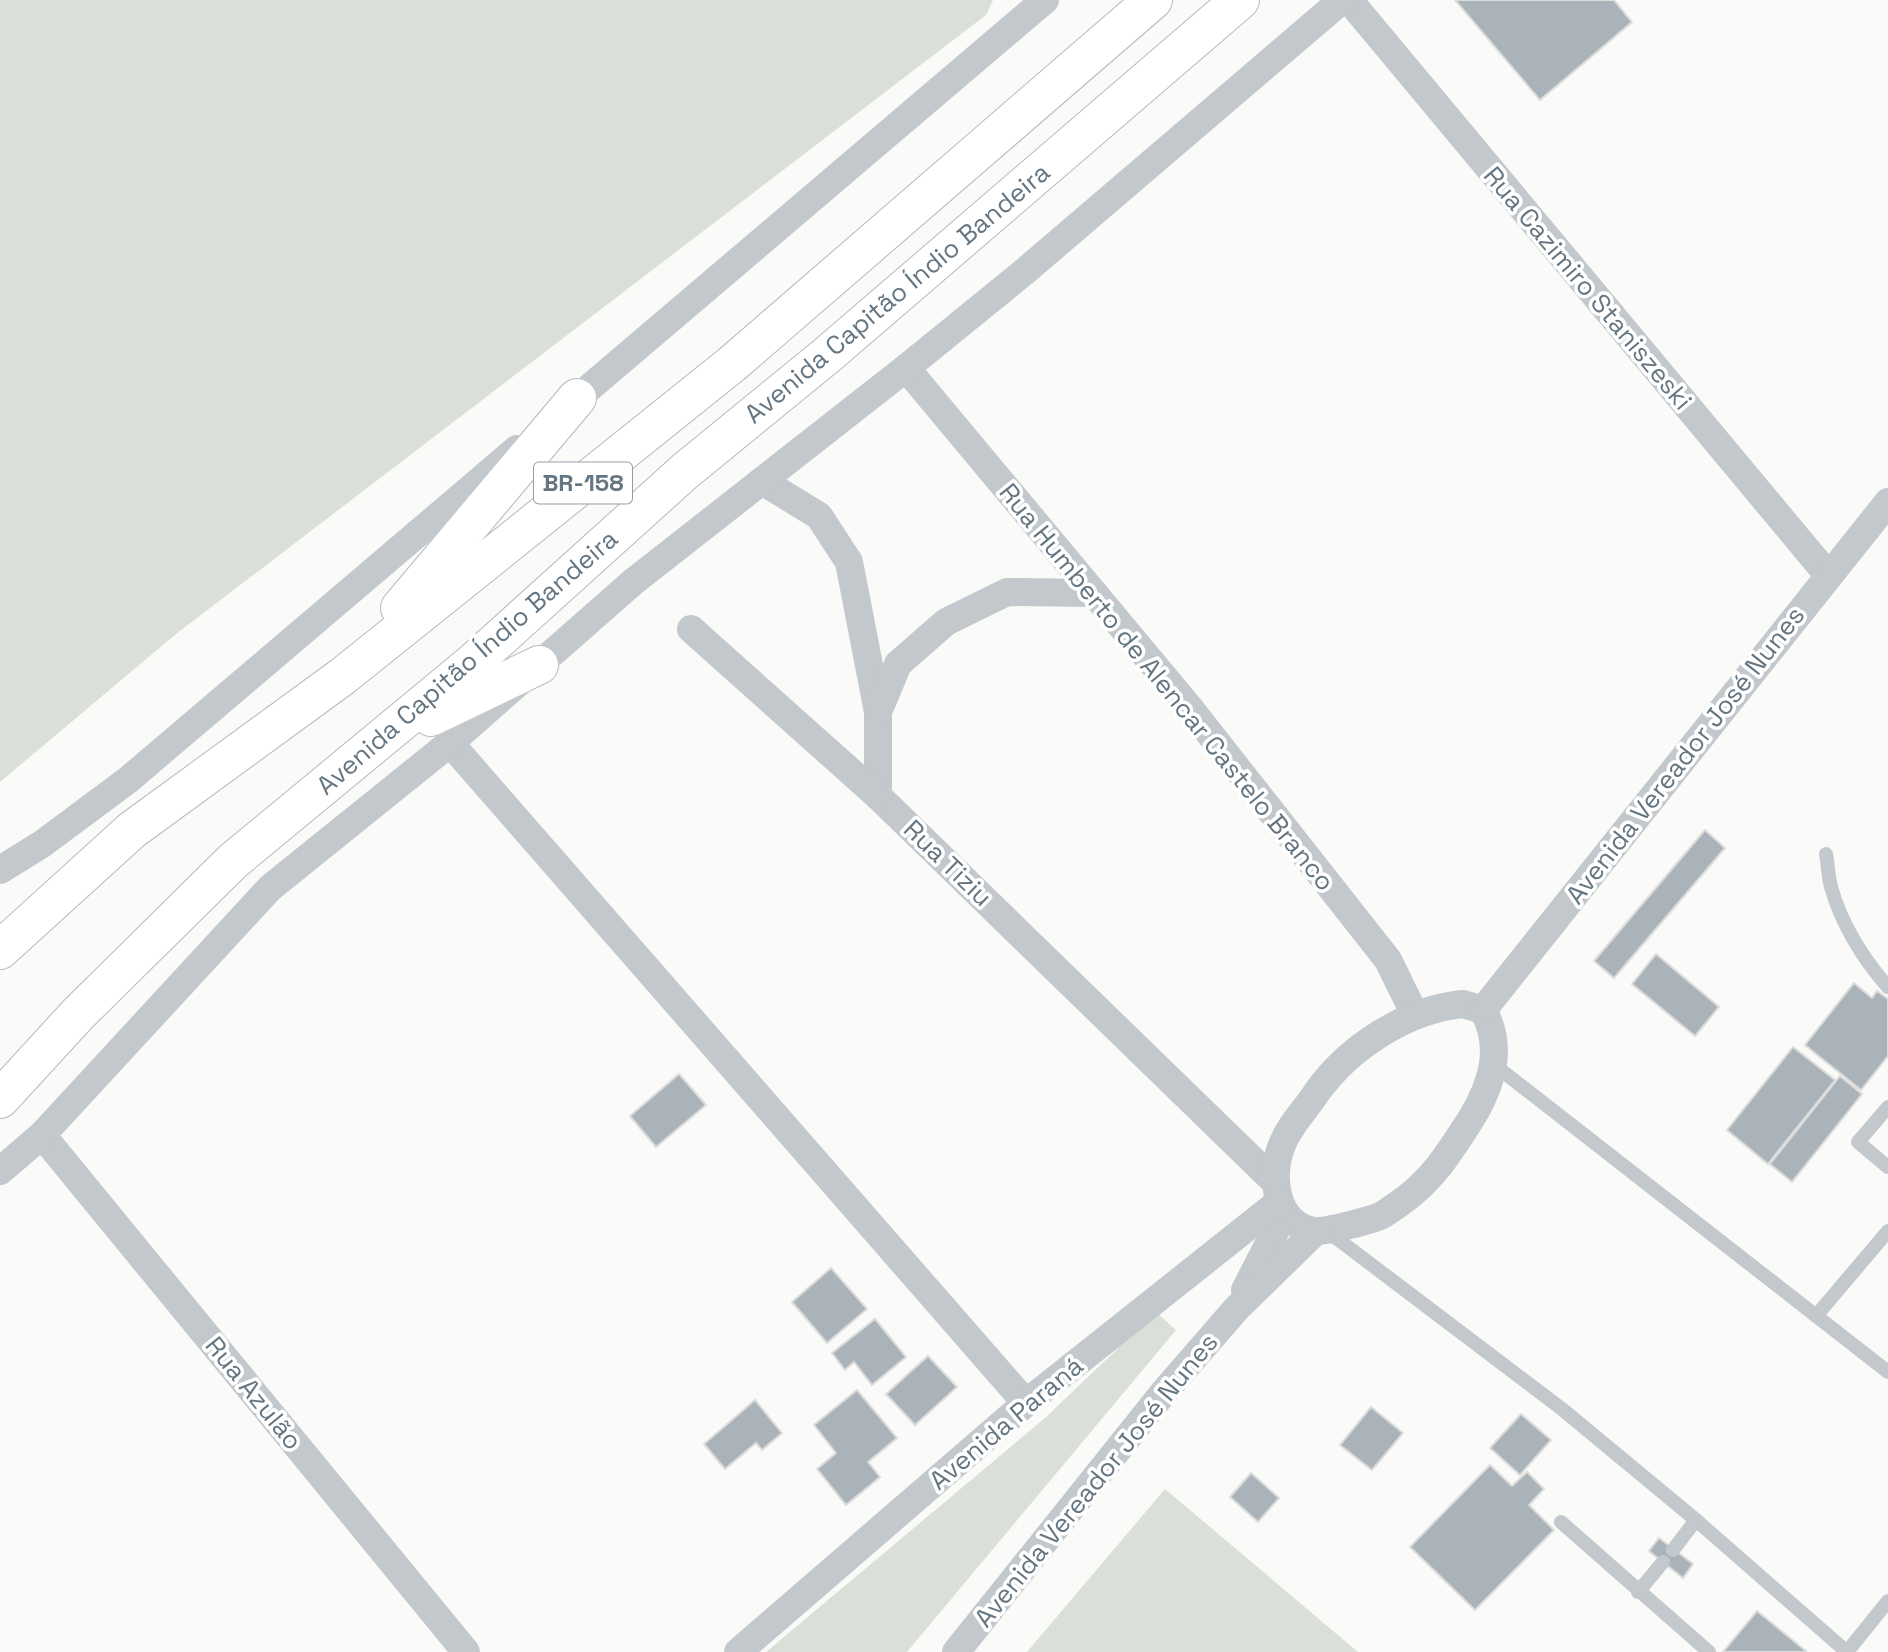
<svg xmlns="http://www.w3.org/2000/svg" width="1888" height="1652" viewBox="0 0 1888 1652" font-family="'Space Grotesk',sans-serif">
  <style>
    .green { fill: #dadfd7 }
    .building { fill: #aab3b9; stroke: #dcdcda; stroke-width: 2 }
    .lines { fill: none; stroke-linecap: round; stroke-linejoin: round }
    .primary-casing { stroke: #b5babe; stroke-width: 40 }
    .lane { stroke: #c3c8cc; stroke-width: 14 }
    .street { stroke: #c3c8cc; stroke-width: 28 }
    .primary { stroke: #fff; stroke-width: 38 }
    .labels { text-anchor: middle; stroke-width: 7; stroke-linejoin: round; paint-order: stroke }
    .shield { fill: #fff; stroke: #939fa8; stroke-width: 2 }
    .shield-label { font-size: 24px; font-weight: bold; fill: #657683 }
    .street-label { font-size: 26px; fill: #657683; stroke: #fff }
  </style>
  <rect width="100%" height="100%" fill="#fafaf8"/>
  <g class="green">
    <path d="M0,0H993L986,15L176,634L0,782Z"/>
    <path d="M1156,1312L1176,1330L907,1652H766L1045,1418Z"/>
    <path d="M1165,1489L1358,1652H1027Z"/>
  </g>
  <g class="building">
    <path d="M1455,0H1614L1632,22L1540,100Z"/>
    <path d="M1705,830L1725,848L1614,978L1594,961Z"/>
    <path d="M1656,954L1719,1007L1695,1036L1632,984Z"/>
    <path d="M1854,983L1872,998L1877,991L1888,999V1056L1861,1090L1805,1045Z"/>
    <path d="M1793,1047L1835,1080L1768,1164L1727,1130Z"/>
    <path d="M679,1074L706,1105L656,1147L630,1116Z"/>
    <path d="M1840,1076L1862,1094L1792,1182L1770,1164Z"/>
    <path d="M831,1268L867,1309L827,1343L792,1302Z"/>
    <path d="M875,1319L906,1357L872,1385L854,1362L845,1370L832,1353Z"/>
    <path d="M928,1356L957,1387L915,1425L886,1394Z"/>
    <path d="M857,1390L897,1438L868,1462L880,1477L846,1505L817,1469L836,1453L814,1425Z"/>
    <path d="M755,1400L782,1433L762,1450L756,1443L725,1469L704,1444Z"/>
    <path d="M1371,1407L1403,1433L1372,1470L1340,1445Z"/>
    <path d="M1521,1414L1551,1440L1520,1475L1490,1448Z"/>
    <path d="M1490,1465L1512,1486L1527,1472L1544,1489L1529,1505L1554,1530L1475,1610L1410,1547Z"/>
    <path d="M1251,1473L1279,1498L1258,1522L1230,1497Z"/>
    <path d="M1659,1538L1693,1564L1683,1578L1649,1551Z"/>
    <path d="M1757,1611L1806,1651L1805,1652H1723Z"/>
  </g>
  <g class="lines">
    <defs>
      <g id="primary">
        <path d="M400,608L577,398"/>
        <path d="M431,717L539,665"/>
        <path d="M0,950L132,830L343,676L732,364L1153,0"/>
        <path d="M0,1099L78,1014L233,861L469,666L684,472L826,356L1240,0"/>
      </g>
    </defs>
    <use href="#primary" class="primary-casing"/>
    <g class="lane">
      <path d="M1826,854C1828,864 1828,876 1831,887C1841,923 1863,959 1888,987"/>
      <path d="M1492,1063L1888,1372"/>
      <path d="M1888,1107L1858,1142L1888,1167"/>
      <path d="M1327,1231L1562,1409L1696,1520L1847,1652L1888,1601"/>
      <path d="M1816,1316L1888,1231"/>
      <path d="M1561,1522L1709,1652"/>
      <path d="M1673,1550L1696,1520"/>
      <path d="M1638,1592L1663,1562"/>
    </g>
    <g class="street">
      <path d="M1349,0L1828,575"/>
      <path d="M906,368L1188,706L1388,960L1415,1015"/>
      <path d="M562,411L1045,0"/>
      <path d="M762,481L819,516L849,562L878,712V796L1274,1181"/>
      <path d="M691,629L878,796"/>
      <path d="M878,712L898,664L946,622L1007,592L1094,593"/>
      <path d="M450,743L1026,1403"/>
      <path d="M0,870L42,844L128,780L517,449"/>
      <path d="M1463,1004L1483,1010C1504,1047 1492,1085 1471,1119C1449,1153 1433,1180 1400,1203C1394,1207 1388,1212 1382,1215C1373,1220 1325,1232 1315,1231C1275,1225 1269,1176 1282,1145C1289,1126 1306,1109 1317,1092C1349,1047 1408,1009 1463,1004Z"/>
      <path d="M1483,1010L1888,502"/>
      <path d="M42,1135L466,1652"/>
      <path d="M0,1171L42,1135L270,888L450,743L633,582L906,368L1024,272L1342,0"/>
      <path d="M1245,1290L1285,1212"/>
      <path d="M738,1652L1026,1403L1279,1202"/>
      <path d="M956,1652L1164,1392L1237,1308L1316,1231"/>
    </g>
    <use href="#primary" class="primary"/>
  </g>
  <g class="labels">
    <rect class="shield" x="534" y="462.5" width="98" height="41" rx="5"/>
    <g class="shield-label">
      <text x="583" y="491">BR-158</text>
    </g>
    <g class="street-label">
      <text transform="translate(1588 288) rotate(50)" y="9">Rua Cazimiro Staniszeski</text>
      <text transform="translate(897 293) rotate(-40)" y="9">Avenida Capitão Índio Bandeira</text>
      <text transform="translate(467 662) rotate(-41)" y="9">Avenida Capitão Índio Bandeira</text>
      <text transform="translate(1167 687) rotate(51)" y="9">Rua Humberto de Alencar Castelo Branco</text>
      <text transform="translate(1685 755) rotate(-52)" y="9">Avenida Vereador José Nunes</text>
      <text transform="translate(948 863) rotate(44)" y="9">Rua Tiziu</text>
      <text transform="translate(254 1393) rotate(51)" y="9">Rua Azulão</text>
      <text transform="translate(1006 1423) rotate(-40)" y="9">Avenida Paraná</text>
      <text transform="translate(1096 1480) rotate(-51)" y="9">Avenida Vereador José Nunes</text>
    </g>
  </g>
</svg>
